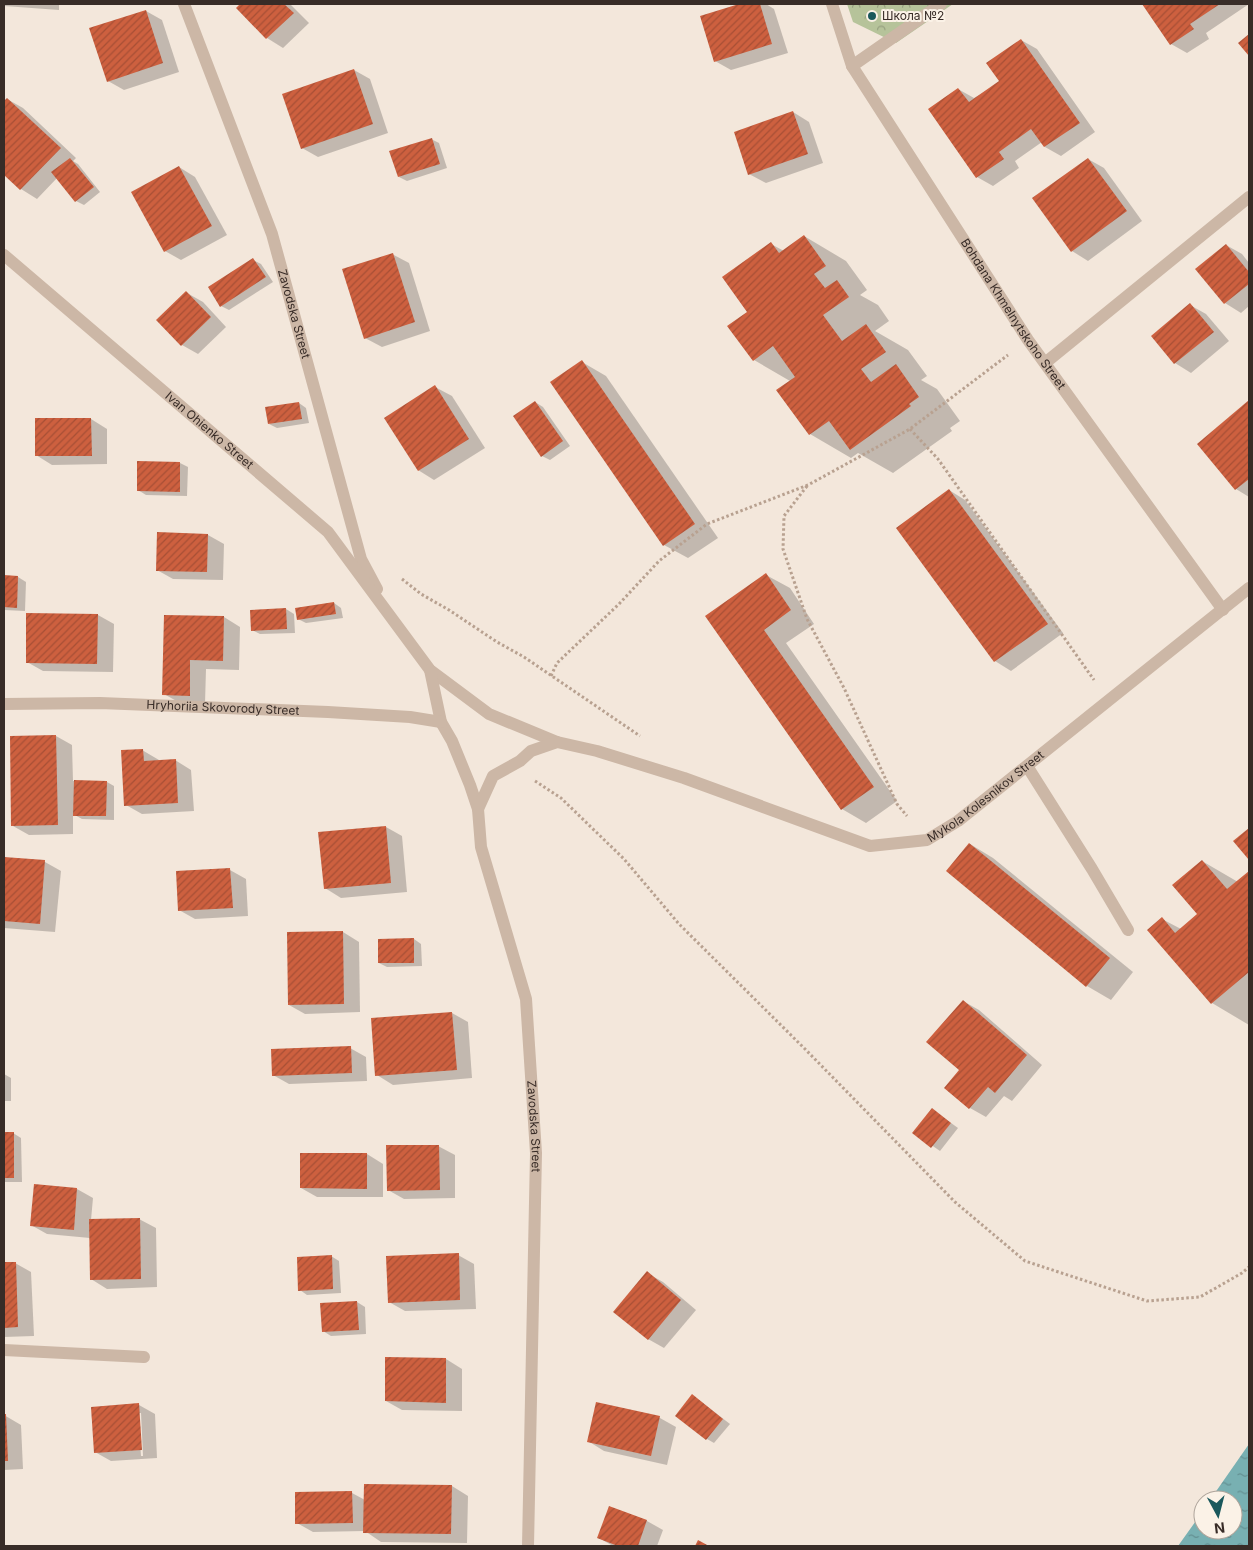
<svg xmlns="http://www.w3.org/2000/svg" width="1253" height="1550" viewBox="0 0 1253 1550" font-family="Inter,sans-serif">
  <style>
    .forest { fill: url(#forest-crowns) }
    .water { fill: url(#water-ripples) }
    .shadow { fill: #0003; fill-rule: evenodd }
    .building { fill: url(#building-hatch) }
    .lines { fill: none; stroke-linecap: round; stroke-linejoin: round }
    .path { stroke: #b8a190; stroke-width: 3; stroke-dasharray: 2.5 2.5; stroke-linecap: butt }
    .minor { stroke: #ccb7a6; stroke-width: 12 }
    .poi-dot { fill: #1a585c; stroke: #fbf2e7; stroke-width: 2 }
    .labels { text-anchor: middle; stroke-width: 4; stroke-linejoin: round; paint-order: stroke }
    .poi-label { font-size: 12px; fill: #382c27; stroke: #fbf2e7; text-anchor: start }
    .street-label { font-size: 12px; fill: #382c27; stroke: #fbf2e7 }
  </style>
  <defs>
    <pattern id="forest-crowns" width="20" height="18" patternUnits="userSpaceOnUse" patternTransform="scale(1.25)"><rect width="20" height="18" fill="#b6c39a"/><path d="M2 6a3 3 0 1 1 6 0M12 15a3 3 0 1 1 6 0" fill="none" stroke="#959f7e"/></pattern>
    <pattern id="water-ripples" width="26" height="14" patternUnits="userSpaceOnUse" patternTransform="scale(1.25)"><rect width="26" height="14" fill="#78b0b2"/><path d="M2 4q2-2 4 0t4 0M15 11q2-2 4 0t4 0" fill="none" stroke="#638f91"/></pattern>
    <pattern id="building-hatch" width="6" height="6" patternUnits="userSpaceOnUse" patternTransform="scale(1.25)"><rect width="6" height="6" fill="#cd603f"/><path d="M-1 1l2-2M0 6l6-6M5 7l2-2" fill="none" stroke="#a74f35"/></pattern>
  </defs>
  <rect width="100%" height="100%" fill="#f3e7db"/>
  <path class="forest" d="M847,4H953L896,43L853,22Z"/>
  <path class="water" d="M1249,1444V1546H1178L1203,1511V1530H1233V1500H1210Z"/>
  <g class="shadow">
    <path d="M4,4H59V10L4,6Z"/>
    <path d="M242,4H290L309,23L283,48L267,38L237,8Z"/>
    <path d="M744,4H766L774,9L788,53L731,70L715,61L701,17Z"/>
    <path d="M1144,4H1249L1206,33L1209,39L1187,53L1171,44Z"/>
    <path d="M146,11L162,20L179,72L124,90L108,81Z"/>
    <path d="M1021,40L1037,49L1095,132L1061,156L1045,147L1042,142L1015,161L1019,168L993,186L977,177L958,89L974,98L1001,82Z"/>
    <path d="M354,70L370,79L388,133L318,157L302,148Z"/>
    <path d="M7,99L23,108L76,158L73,161L78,164L100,192L84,205L76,201L57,178L37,199L21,189L4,173V103Z"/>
    <path d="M793,112L809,122L823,163L766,183L749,174Z"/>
    <path d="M431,139L439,143L447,168L407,181L399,177Z"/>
    <path d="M1088,159L1104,168L1142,221L1088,261L1072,251Z"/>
    <path d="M179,167L195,177L227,235L181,260L165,251Z"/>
    <path d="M804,236L846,261L867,290L860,295L878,305L889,321L875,331L908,350L927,376L921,380L937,389L960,421L950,428L952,431L893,473L858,453L851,458L810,434L790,381L754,360L749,312L771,244L784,251Z"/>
    <path d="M1226,245L1242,254L1249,263V306L1241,313L1225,303L1197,269Z"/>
    <path d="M392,254L409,263L430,331L382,347L365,338Z"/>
    <path d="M253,260L261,264L273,282L229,310L221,306Z"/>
    <path d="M187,293L203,302L226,327L198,354L182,345L158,320Z"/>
    <path d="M1190,305L1206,314L1229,341L1191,373L1175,363L1152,336Z"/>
    <path d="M582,362L606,376L718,538L688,558L664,545Z"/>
    <path d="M435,387L452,396L485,448L434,480L418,470Z"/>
    <path d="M535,402L543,407L570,446L550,460L542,456Z"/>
    <path d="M1249,402V497L1236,489L1199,444Z"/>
    <path d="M299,403L306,408L309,423L277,428L269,424Z"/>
    <path d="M91,419L107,429V464L52,465L36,455V420Z"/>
    <path d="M180,463L188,467L187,496L146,495L138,490Z"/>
    <path d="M949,490L965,500L1063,633L1011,671L995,661L897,528Z"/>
    <path d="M208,535L224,544L223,580L173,579L157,570Z"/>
    <path d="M766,575L790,588L814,624L786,643L897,801L866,823L842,809L707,616Z"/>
    <path d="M4,577H18L26,582L25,611L4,610Z"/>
    <path d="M334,603L341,608L343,618L306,623L298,619Z"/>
    <path d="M286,609L294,614L295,633L260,634L252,630Z"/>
    <path d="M98,615L114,624L113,672L43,671L27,662Z"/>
    <path d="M165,616L224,617L240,627L239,670L206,669L205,704L180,703L164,694Z"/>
    <path d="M56,736L72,745L73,781L107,782L114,786V820L82,819L73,814V834L29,835L13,826Z"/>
    <path d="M142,750L159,760V761L175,760L191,770L194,811L142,814L126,805Z"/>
    <path d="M386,827L402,836L407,892L341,898L325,888Z"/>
    <path d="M970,844L993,858L1133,972L1111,1000L1087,986Z"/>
    <path d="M4,858L45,862L61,871L55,932L4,928Z"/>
    <path d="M1202,861L1238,882L1249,872V1025L1212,1003L1162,919L1181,929L1199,914Z"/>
    <path d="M230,870L246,879L248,916L195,919L179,910Z"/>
    <path d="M343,932L359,942L360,1012L305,1014L289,1005Z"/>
    <path d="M414,939L421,944L422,966L387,967L379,963Z"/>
    <path d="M963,1001L979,1010L1042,1065L1012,1101L1004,1096L986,1117L970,1108Z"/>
    <path d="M452,1013L468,1022L472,1078L393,1085L377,1075Z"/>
    <path d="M350,1048L366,1057L367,1081L289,1084L273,1075Z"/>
    <path d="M4,1074L11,1078V1101H4Z"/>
    <path d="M932,1109L958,1128L940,1151L914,1133Z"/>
    <path d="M13,1133L21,1138L22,1182H4V1134Z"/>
    <path d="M438,1146L455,1155V1198L404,1199L388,1190Z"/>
    <path d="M367,1154L383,1164V1197H317L301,1188Z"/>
    <path d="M77,1189L93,1198L91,1220L139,1219L156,1228L157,1287L107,1289L91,1279L90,1238L47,1234L31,1225Z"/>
    <path d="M458,1255L474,1264L476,1309L405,1311L389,1302Z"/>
    <path d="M331,1256L339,1261L341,1293L307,1295L300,1290Z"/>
    <path d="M4,1263H15L31,1272L34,1336L4,1337Z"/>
    <path d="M647,1273L663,1282L696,1310L664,1348L648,1339Z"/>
    <path d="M357,1302L365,1307L366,1334L331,1336L323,1331Z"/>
    <path d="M387,1358L446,1359L462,1369V1411L402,1410L386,1401Z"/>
    <path d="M699,1400L730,1424L714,1443L707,1439Z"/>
    <path d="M597,1404L660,1418L676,1427L667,1465L604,1451L588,1441Z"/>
    <path d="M139,1405L155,1414L157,1458L111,1461L95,1452ZM138,1413H141L143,1456H141Z"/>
    <path d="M4,1415L21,1425L23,1469L4,1470Z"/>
    <path d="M452,1486L468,1496L467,1543L381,1542L365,1531L313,1532L297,1523L352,1493L365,1500Z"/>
    <path d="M610,1508L647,1521L663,1530L657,1546H613L599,1538Z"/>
  </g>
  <g class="building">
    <path d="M240,4H284L294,13L266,39L236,8Z"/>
    <path d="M739,4H760L772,44L714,62L700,16Z"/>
    <path d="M1142,4H1220L1190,24L1194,29L1170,45Z"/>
    <path d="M146,10L163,63L107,82L89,28Z"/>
    <path d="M1249,34V56L1238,43Z"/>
    <path d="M1021,39L1080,123L1044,147L1031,129L999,152L1004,159L976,178L928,109L958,88L969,102L999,81L986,63Z"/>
    <path d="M354,69L373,124L301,149L282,94Z"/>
    <path d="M7,98L61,148L20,190L4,175V101Z"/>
    <path d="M793,111L808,154L748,175L734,132Z"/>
    <path d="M432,138L440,164L398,177L389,151Z"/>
    <path d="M70,158L94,187L75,202L51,172Z"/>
    <path d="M1088,158L1127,211L1071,252L1032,198Z"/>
    <path d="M179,166L212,226L164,252L131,192Z"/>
    <path d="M804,235L826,266L814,274L825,288L837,280L849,297L823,315L842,341L866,324L886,352L861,369L871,382L896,364L919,397L909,404L911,406L850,450L829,421L809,435L776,390L795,377L773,346L753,361L727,326L747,312L722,277L771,242L779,253Z"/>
    <path d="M1226,244L1249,272V284L1224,304L1195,269Z"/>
    <path d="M393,253L415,322L364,339L342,269Z"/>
    <path d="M253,258L266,277L220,307L208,287Z"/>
    <path d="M186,291L211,317L181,346L156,320Z"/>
    <path d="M1190,303L1214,332L1174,364L1151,336Z"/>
    <path d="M582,360L695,524L663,546L550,382Z"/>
    <path d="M435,385L469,439L418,471L384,418Z"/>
    <path d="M1249,400V479L1235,490L1197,444Z"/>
    <path d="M535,401L563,441L541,457L513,416Z"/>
    <path d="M299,402L302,419L268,424L265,407Z"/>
    <path d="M35,418H91L92,456H35Z"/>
    <path d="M137,461L180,462V492L137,491Z"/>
    <path d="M949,489L1048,624L994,662L896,528Z"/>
    <path d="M157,532L208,534L207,572L156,571Z"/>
    <path d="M766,573L791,610L764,630L874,787L841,810L705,616Z"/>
    <path d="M4,575L18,576L17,608L4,607Z"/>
    <path d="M334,602L336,614L297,620L295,608Z"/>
    <path d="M286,608L287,629L251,631L250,610Z"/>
    <path d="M26,613L98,614L97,664L26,663Z"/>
    <path d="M164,615L224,616L223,661L190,660V696L162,695Z"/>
    <path d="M56,735L58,825L11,826L10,736Z"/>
    <path d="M143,749L144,761L176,759L178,803L124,806L121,750Z"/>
    <path d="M74,780L107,781L106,816H73Z"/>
    <path d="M386,826L391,883L324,889L318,832Z"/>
    <path d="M1249,828V860L1233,841Z"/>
    <path d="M969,843L1110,958L1086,987L946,871Z"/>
    <path d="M4,857L45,860L40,924L4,921Z"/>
    <path d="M1202,860L1227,889L1249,871V972L1211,1004L1147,930L1162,917L1175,933L1197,914L1172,885Z"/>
    <path d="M230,868L233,908L178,911L176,871Z"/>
    <path d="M343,931L344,1004L288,1005L287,932Z"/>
    <path d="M414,938V963H378V939Z"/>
    <path d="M963,1000L1027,1055L995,1093L988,1087L969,1109L944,1088L959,1070L926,1042Z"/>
    <path d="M452,1012L457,1070L375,1076L371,1018Z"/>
    <path d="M351,1046L352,1073L272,1076L271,1049Z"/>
    <path d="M932,1108L951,1123L931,1148L912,1133Z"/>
    <rect x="4" y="1132" width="10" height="46"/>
    <path d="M386,1145H439L440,1190L387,1191Z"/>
    <path d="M300,1153H367V1189L300,1188Z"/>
    <path d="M34,1184L77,1188L74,1230L30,1226Z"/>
    <path d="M140,1218L141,1279L90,1280L89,1219Z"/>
    <path d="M459,1253L460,1300L388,1303L386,1256Z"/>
    <path d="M332,1255L333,1289L298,1291L297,1257Z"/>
    <path d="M4,1262H16L18,1327L4,1328Z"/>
    <path d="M647,1271L681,1300L648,1340L613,1312Z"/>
    <path d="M357,1301L359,1330L322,1332L320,1303Z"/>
    <path d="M385,1357L446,1358V1403L385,1401Z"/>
    <path d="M692,1394L723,1419L706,1440L675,1416Z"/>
    <path d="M596,1402L660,1416L651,1456L587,1442Z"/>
    <path d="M139,1403L142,1450L94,1453L91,1407Z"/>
    <path d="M4,1414H6L8,1461H4Z"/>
    <path d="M364,1484L452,1485L451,1534L363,1533Z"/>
    <path d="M352,1491L353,1523L295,1524V1492Z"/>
    <path d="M609,1506L647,1520L638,1546H618L597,1538Z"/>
    <path d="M698,1540L709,1546H695Z"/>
  </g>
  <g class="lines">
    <g class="path">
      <path d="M910,429L938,459L1094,680"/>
      <path d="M807,486L784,516L783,549L807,619L844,688L897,804L907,816"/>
      <path d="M402,579L421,594L449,610L497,642L524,657L640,736"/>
      <path d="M551,676L557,663L619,604L659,561L707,524L808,485L910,429L1008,355"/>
      <path d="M535,781L561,798L624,859L679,924L805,1049L955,1202L1025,1261L1147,1301L1200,1297L1242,1273L1249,1267"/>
    </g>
    <g class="minor">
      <path id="s1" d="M184,4L272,234L361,559L377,589"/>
      <path id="s2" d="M832,4L852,66L1028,340L1223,610"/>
      <path d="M852,66L941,4"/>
      <path id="s3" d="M4,255L328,532L430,670L489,714L557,742"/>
      <path d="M1045,363L1249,197"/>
      <path id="s4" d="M430,670L441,722L452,741L470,785L478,809L481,847L526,999L536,1153L528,1546"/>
      <path id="s5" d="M4,704L100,703L328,712L410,717L441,722"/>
      <path d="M1027,766L1092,869L1128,930"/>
      <path id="s6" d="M478,809L493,776L520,761L531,751L557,742L597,751L684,778L870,846L927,840L958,821L1249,588"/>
      <path d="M4,1350L144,1357"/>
    </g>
  </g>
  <circle class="poi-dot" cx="872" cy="16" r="5"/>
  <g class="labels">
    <g class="poi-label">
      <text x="882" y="20">Школа №2</text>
    </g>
    <g class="street-label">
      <text dy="4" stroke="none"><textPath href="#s1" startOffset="329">Zavodska Street</textPath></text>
      <text dy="4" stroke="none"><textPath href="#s2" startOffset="361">Bohdana Khmelnytskoho Street</textPath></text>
      <text dy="4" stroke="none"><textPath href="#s3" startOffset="270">Ivan Ohienko Street</textPath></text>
      <text dy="4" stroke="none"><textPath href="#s5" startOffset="219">Hryhoriia Skovorody Street</textPath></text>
      <text dy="4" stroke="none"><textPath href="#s6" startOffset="570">Mykola Kolesnikov Street</textPath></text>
      <text dy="4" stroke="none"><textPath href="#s4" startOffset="472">Zavodska Street</textPath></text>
    </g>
  </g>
  <rect width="1253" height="1550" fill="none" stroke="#382c27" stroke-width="10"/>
  <g transform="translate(1218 1515) rotate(173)"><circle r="24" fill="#fbf2e7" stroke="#ada39a"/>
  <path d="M0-4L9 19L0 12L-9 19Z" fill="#1a585c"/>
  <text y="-8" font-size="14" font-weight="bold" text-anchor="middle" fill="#382c27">N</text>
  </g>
</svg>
